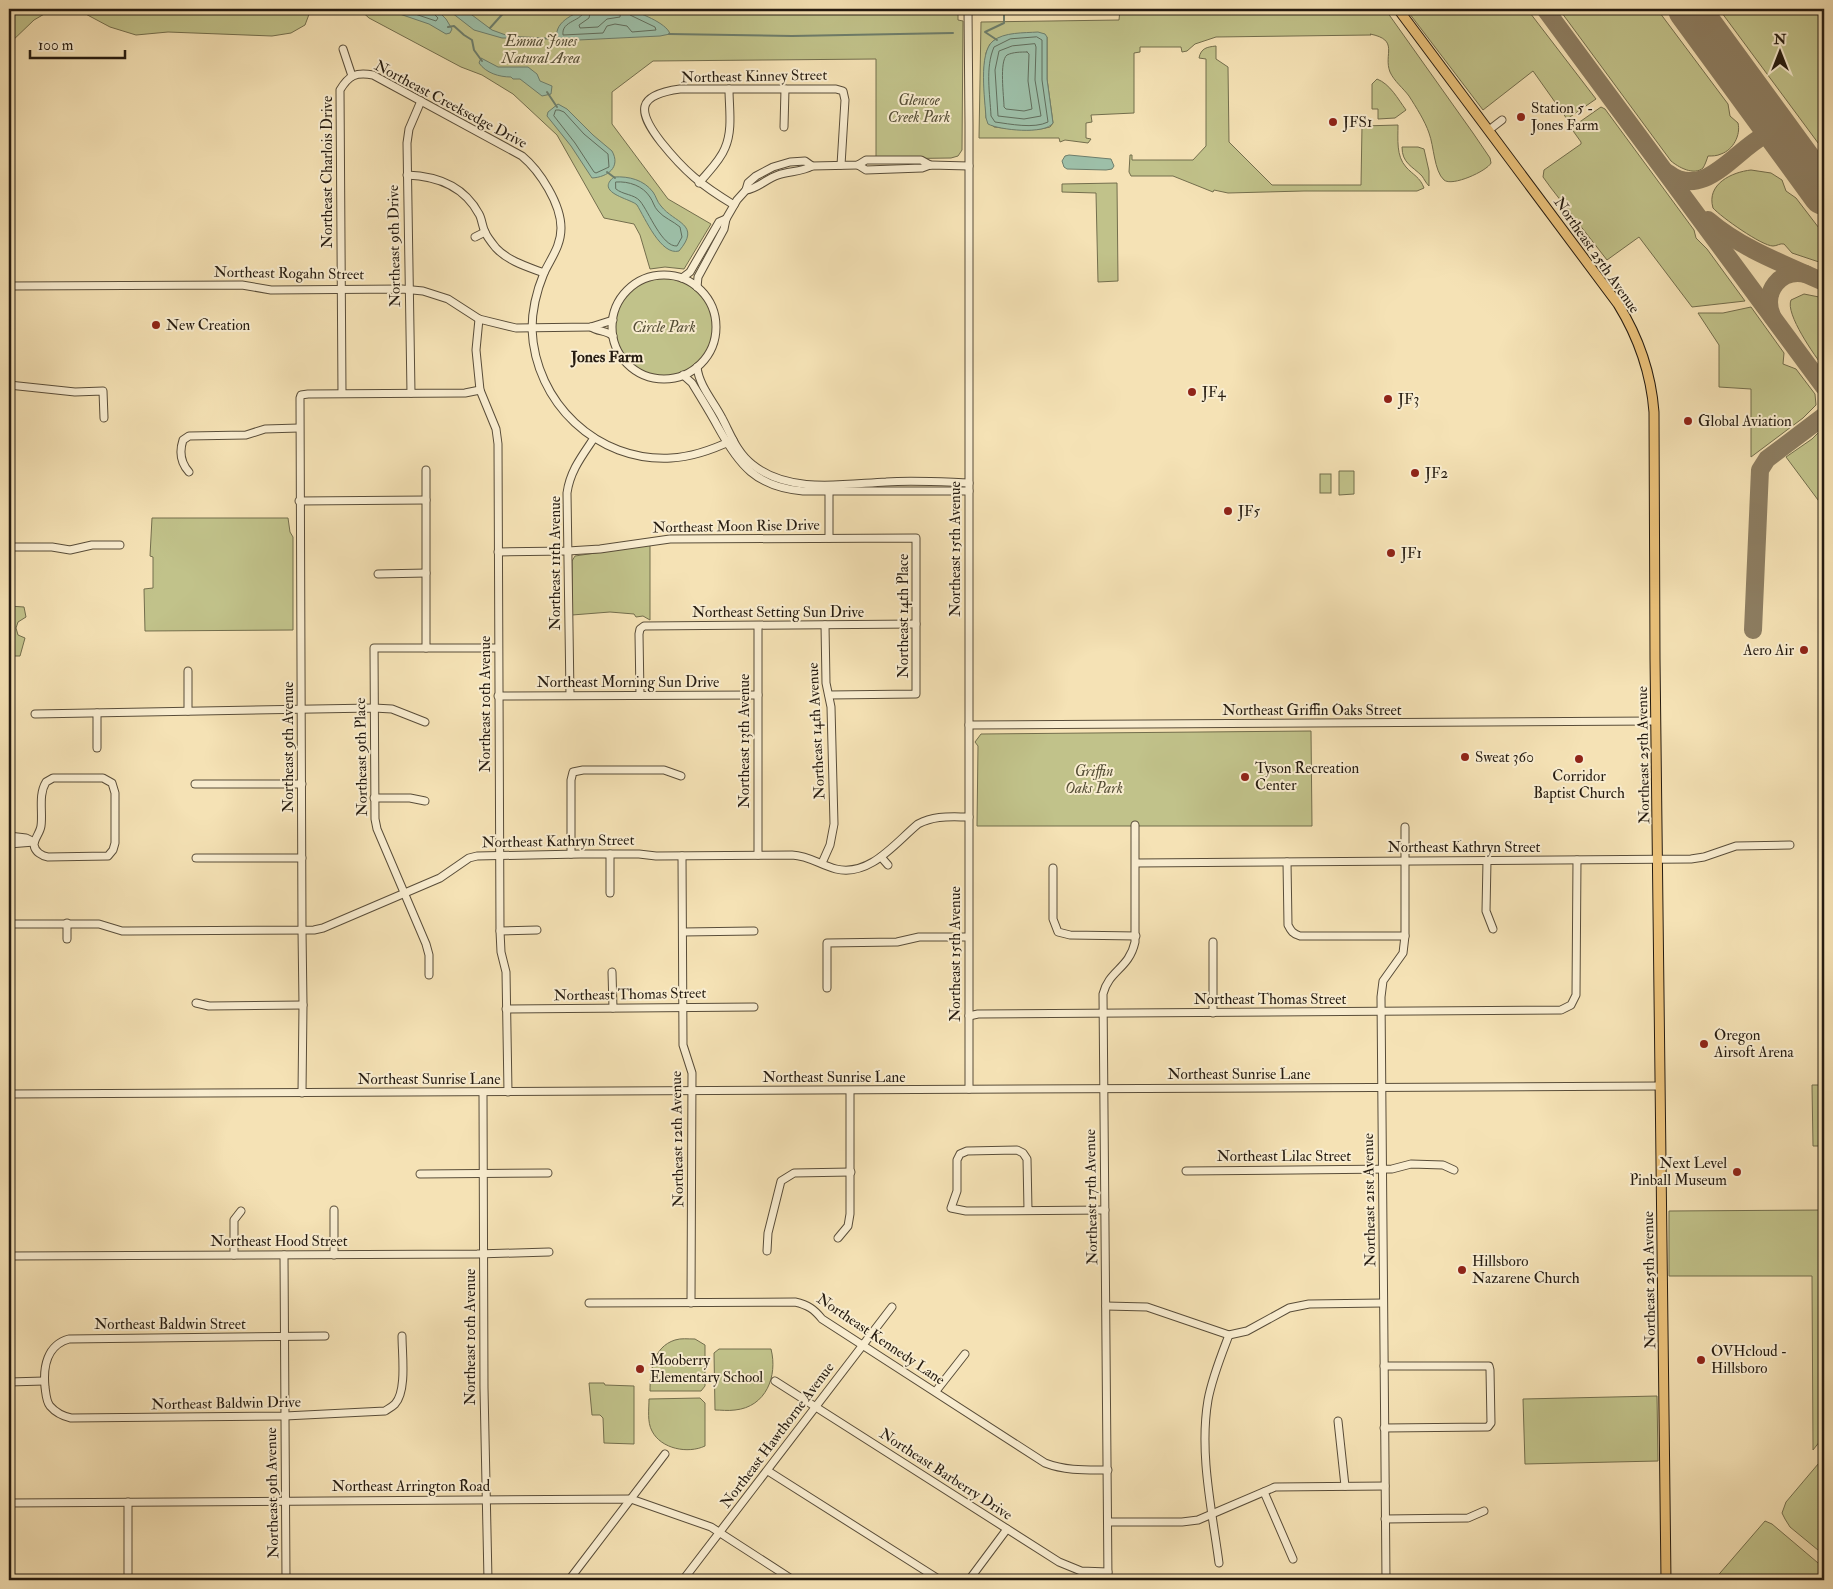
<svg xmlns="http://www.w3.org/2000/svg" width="1833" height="1589" viewBox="0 0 1833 1589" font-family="'IM FELL Double Pica',serif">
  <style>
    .green { fill: #c1c28a; stroke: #736e4d; fill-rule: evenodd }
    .water { fill: #9dbfa8; stroke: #6d7d6b }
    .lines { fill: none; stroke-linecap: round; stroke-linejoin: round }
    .shore { stroke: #616d5c; stroke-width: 1 }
    .stream { stroke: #6d7d6b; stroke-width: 2 }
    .taxiway { stroke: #8d7e62; stroke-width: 18 }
    .runway { stroke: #8d7e62; stroke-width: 42 }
    .minor-casing { stroke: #594d39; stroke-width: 9 }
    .major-casing { stroke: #251b10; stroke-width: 11 }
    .minor { stroke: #f8eccf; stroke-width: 7 }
    .major { stroke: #eac17a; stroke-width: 9 }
    .poi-dot { fill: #8f2418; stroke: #f8eccf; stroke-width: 2 }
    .labels { text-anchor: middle; stroke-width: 4; stroke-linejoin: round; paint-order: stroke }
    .park-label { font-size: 15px; font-style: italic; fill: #544d35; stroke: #f8eccf }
    .street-label { font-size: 15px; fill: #251b10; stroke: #f8eccf }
    .poi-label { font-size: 15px; fill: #251b10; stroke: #f8eccf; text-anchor: start }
    .neighbourhood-label { font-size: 16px; font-weight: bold; fill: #251b10; stroke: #f8eccf }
  </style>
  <rect width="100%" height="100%" fill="#f5e2b5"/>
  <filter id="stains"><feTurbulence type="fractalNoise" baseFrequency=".004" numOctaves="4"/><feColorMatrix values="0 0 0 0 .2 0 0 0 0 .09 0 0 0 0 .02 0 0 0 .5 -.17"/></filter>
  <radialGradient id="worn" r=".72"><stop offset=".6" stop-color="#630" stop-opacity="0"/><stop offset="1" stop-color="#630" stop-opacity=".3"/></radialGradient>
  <g class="green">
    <path d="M9,9H311L305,25L291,33L272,36L168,32L136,35L110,27L80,11L69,9L46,13L34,20L9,44Z"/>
    <path d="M359,9H668L685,12L836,13V9H958V20L963,21L962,150L958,156L951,158L876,159V59L653,61L612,92V124L668,199L711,224L684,269L665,267L650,269L640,235L634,224L604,218L557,135L513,94L482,75L461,67L369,18Z"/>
    <path d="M1120,9H1385L1473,133L1490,158L1491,163C1487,171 1452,187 1444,180C1434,171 1434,146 1429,133C1425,121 1416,107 1409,96C1403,88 1394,81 1390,72C1383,54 1400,40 1370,34L1371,35L1216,37L1195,44L1187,51L1182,52L1181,47H1140V52L1134,53V113L1091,115L1092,122L1086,123V138L1091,139L1088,143L1065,140L1060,142L1059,138H979L981,22L1119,20ZM1047,37V79L1053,123L1050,127C1032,132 1013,129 994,127L986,118L984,70L986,53L990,44L996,39Z"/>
    <path d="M1406,9H1527L1596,99L1567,119L1533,71L1483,110Z"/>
    <path d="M1559,9H1657L1728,104L1730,116L1738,123C1741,135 1733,150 1721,154C1717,156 1712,156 1708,156C1707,159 1705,165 1703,168C1694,176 1678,167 1671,161Z"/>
    <path d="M1719,9H1824V151Z"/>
    <path d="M1216,46V59L1228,67L1229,142L1272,185H1361L1362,126L1398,125C1398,139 1396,156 1406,167C1413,175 1420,177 1424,188L1417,191H1304L1228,193L1214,190L1213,192L1173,176H1131L1129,172L1130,155H1132V160H1193L1206,146V59L1199,58C1201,48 1207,47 1216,46Z"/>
    <path d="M1377,79C1390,84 1398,99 1406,110L1395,118L1378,119V109H1372V84Z"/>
    <path d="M1601,107L1605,109L1694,230L1696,238L1707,249L1745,301L1692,307L1639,237L1607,260L1551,188L1543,177L1544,170L1581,144V142L1571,128Z"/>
    <path d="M1402,147H1418L1424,149L1429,171V186C1426,183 1424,179 1422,176C1412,166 1402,163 1402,147Z"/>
    <path d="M1751,170L1771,173L1782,180L1786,191L1796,198L1822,232L1824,238V262H1819L1792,253L1784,244C1780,243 1777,246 1773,246C1762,246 1721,217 1713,208C1706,184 1732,172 1751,170Z"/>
    <path d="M1117,183L1118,281L1098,282L1096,193L1062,192V184Z"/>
    <circle cx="664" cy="327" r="49"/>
    <path d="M1804,294L1824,298V368C1815,356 1785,314 1791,300Z"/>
    <path d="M1751,307L1784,353L1783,364L1796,369L1815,394L1816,405L1803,418L1751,457V389L1719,387V345L1698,313H1723Z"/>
    <path d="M1822,429L1824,430V508L1786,457L1812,439Z"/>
    <path d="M1339,471H1354V494L1339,495Z"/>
    <rect x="1320" y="474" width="11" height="19"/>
    <path d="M152,518H288L290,532L293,537V630L145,631L144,589L153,588V557L150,556Z"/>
    <path d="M650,545V620L643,616L636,617L634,614L610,612L572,615V561L575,556Z"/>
    <path d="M9,606L24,607L26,617L18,622L16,628L18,635L25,638L20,656H14L9,652Z"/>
    <path d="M1311,731L1312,826H977L978,746L975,742L981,734Z"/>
    <path d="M1812,1085H1824V1146H1813Z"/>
    <path d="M1824,1210V1436L1813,1450L1812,1276H1669V1211Z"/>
    <path d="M695,1339L705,1345V1386L701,1391H650C650,1371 653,1347 675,1340C681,1338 688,1339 695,1339Z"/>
    <path d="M719,1349H771C778,1376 766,1407 735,1410C728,1411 721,1410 715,1410L714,1353Z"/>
    <path d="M589,1383H604L605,1385L634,1386V1444L604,1443L603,1418L600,1415H592Z"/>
    <path d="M1657,1396L1658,1461L1525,1464L1523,1399Z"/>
    <path d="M700,1398L705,1403V1446C688,1454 661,1449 652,1431C647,1422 649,1409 649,1399Z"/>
    <path d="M1824,1457V1555L1790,1527L1785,1519L1782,1513L1786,1502Z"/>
    <path d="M1765,1521L1772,1524L1824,1568V1580H1714Z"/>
  </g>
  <g class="water">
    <path d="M385,9H436L446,19L452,29L450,33L446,34L429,24Z"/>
    <path d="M447,9H464L492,30L514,38H502L474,30Z"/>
    <path d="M588,9C601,9 616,6 627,9C638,12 667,23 670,34L660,36L558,41C551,23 574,13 588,9Z"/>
    <path d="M1038,32L1045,34L1047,37V79L1053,123C1045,135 999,130 988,124L986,118C985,100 978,53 993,41C1004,32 1024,33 1038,32Z"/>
    <path d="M481,58L498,67H528L537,74L540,81L552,86L551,94L542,96L520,79H513L511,77C499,77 486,73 479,63Z"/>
    <path d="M558,104L567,109L593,135L612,151C621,167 608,177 592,178L571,146L547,116L548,112Z"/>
    <path d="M1069,155L1111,159L1114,166L1112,169L1106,170L1067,169L1064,167L1062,161L1065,156Z"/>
    <path d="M614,177C629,176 644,180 653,192C656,196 657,202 661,206C674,223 702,224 679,251C661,256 645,218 637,205C632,199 594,193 614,177Z"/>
  </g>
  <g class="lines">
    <g class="shore">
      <path d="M400,9L436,21L438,18L433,13V9"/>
      <path d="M585,9C583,22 561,20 563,35L603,33L607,26L615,24L627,26L632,32L656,30L655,27L630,15L627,9"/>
      <path d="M591,9L589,18L579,25L580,28L598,27L607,19L620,17L621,9"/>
      <path d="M1037,37L1042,40V80L1048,122C1034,129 1010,124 995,122L991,116C990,94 985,68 994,47L1010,39Z"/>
      <path d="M1035,44L1036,47L1035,80L1041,116L1024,119L998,116L995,70L999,51L1012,46Z"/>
      <path d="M1027,52L1029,54L1028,81L1032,109L1024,111L1006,109L1004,107C1004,97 999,61 1007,55C1013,52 1021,52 1027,52Z"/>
      <path d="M556,110H559L564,112L584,134L608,154L609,167L596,173L594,172L575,143L554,116Z"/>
      <path d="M616,182C629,181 643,186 650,197C653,201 654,207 658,211C664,218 673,221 680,227L682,237L677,246C662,247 649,212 640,201C634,194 623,195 616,189Z"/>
    </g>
    <g class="stream">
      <path d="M9,27L15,9"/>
      <path d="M448,27L454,26L464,35L472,40L474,50L482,61"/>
      <path d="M490,28L507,9"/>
      <path d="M669,34L792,36L953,33"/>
      <path d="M513,37L558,39"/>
      <path d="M997,40L985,32L1004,23V13L1006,11L1013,9"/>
      <path d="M547,92L557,107"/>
      <path d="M607,172L615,178"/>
    </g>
    <g class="taxiway">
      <path d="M1545,9L1824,387"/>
      <path d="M1668,173C1704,201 1735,150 1765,135H1774L1784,140"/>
      <path d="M1708,220C1742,249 1784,264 1824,282"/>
      <path d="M1772,316C1762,292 1780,268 1806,274"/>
      <path d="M1753,630L1760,470L1767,459L1824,416"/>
    </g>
    <path class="runway" d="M1689,9L1824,194"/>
    <defs>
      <g id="minor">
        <path d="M968,9L969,125V1089"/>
        <path d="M343,49L352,76"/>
        <path d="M784,127L785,89"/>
        <path d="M1489,130L1502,120"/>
        <path d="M858,165L866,170L922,168L930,165L969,166"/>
        <path d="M407,175C437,176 464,186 479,214C482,219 482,226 485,232C487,237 492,243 496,248C508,261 528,267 544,273"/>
        <path d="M699,183C708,172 720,161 725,148C733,130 729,108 729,89"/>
        <path d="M746,190C757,189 766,179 778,175C789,171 802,172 812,166L858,165L866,160H921L930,165"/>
        <path d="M734,205C701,185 685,172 661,142C637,111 636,95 680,89H836L843,91L845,100L841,165"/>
        <path d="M475,237L485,232"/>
        <circle cx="664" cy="327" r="52"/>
        <path d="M682,278L690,272L719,222L726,219"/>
        <path d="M9,286L242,285L271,290L402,289L423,291L448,299L479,319L516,328L591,327L613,320"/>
        <path d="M697,287L698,277L724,229L726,219L737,200L746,190L748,183L756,176L773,167L790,162L805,161L812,166"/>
        <path d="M479,319L476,350L480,390L496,429L498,444L500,931L501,952L506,972L508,1092"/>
        <path d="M591,327C598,332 606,330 613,336"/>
        <path d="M697,367C699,386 714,402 722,418C731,435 737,453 753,465C789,494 844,484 886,482C914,480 942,482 969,483"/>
        <path d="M683,375L692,383C701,398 710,412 718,427C739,465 756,487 803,491H969"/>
        <path d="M9,385L75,392L103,391L104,418"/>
        <path d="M342,393L340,90C349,75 356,72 373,75L522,156C540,171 561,204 561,228C561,246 551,258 544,273C537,290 532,311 532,329C535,403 597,462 671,458C693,457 714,449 733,440"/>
        <path d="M411,393L407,143L409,129L421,101"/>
        <path d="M189,472C181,463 179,452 183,440L189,436L246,435L265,429L299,428"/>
        <path d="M299,501L426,500"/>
        <path d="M829,538V491"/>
        <path d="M9,547H52L70,550L92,545H120"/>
        <path d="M498,552L568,551L600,549L670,539L916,538V694L829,695"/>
        <path d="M378,574L426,573"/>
        <path d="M426,648V470"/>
        <path d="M188,671V711"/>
        <path d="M570,695L567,493C570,471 582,456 594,438"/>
        <path d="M640,695L639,634L640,629L644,626L916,624"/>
        <path d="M498,696L758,695"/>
        <path d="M97,713V748"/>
        <path d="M35,714L374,708L392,709L425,722"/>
        <path d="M969,725L1656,721"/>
        <path d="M53,778H103L112,783L115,793V843L113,850L108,856L48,857C42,856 35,852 34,845C34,839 40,833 41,826C43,812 38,795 46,782Z"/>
        <path d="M195,784H302"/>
        <path d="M374,798H410L425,801"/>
        <path d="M9,836L26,838L34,842"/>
        <path d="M9,844L34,842"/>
        <path d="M571,854V780L573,772L583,770H664L681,776"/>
        <path d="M610,854V893"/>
        <path d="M758,855V626"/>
        <path d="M682,856L683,1045L692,1073L691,1303"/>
        <path d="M881,857L888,865"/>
        <path d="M196,858H302"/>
        <path d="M1487,861L1486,911L1493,929"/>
        <path d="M1287,862L1288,925C1291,931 1293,934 1300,936H1405"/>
        <path d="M822,863L830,845L834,824L831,707L826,683L825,625"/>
        <path d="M1136,863L1691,859L1704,857L1736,846L1790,845"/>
        <path d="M1053,868V919L1058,932L1070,935L1136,936"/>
        <path d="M67,923V939"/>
        <path d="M9,924H99L122,931H129L314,930L323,928L440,878L469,858L477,856L580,854H639L656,856L792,855C810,856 820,865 836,869C870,877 895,843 918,824C935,815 951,817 969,817"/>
        <path d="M500,931L537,930"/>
        <path d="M683,932L754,931"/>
        <path d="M1213,942V1013"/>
        <path d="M612,972L613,1008"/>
        <path d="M429,975V955L426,944L377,829L375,819L374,648H498"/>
        <path d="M827,988V943L897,942L919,937H968"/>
        <path d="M196,1003L209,1006L303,1005"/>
        <path d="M506,1009L754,1007"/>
        <path d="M969,1016L978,1014L1561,1010L1571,1005L1576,995L1577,860"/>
        <path d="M302,1093L303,1005L302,930L300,398L301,395L308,394L465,393L480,390"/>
        <path d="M483,1093L484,1388L488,1580"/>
        <path d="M9,1094L1660,1086"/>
        <path d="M1186,1171L1392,1169L1411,1164L1443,1165L1454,1170"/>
        <path d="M420,1174L548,1173"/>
        <path d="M334,1210V1255"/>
        <path d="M1028,1210L1027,1159L1023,1153L1017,1150L967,1151L960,1154L957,1160V1191L951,1208L966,1211L1105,1210"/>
        <path d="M838,1238L848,1226L850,1214V1091"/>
        <path d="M767,1251L768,1233L781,1181L794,1173L851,1172"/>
        <path d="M234,1255V1220L241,1211"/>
        <path d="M284,1255L286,1580"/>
        <path d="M9,1256L477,1254L549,1252"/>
        <path d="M589,1303L795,1302C808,1305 814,1309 822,1319L1045,1463C1066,1471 1086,1470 1108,1470"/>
        <path d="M1106,1306L1147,1307L1229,1335L1247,1331L1289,1308L1309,1304L1383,1303"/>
        <path d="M325,1336L69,1339C47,1345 43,1367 45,1387C46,1394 46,1401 50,1406C56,1413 62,1416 71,1418L285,1416L385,1411C388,1409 392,1407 395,1404C407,1391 402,1354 402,1336"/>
        <path d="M1384,1366H1489L1490,1370L1491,1423L1488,1427L1384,1428"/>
        <path d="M775,1381L1059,1562L1081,1571L1108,1572"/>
        <path d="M9,1382L44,1381"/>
        <path d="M936,1391L965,1354"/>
        <path d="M1338,1421L1345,1486"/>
        <path d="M768,1471L940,1580"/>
        <path d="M1264,1492L1293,1559"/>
        <path d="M128,1502V1580"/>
        <path d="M9,1503L631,1499L711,1527L793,1580"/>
        <path d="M1385,1519L1468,1518L1484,1511"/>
        <path d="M1108,1522H1182L1198,1520L1275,1487L1385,1486"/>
        <path d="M1219,1563C1212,1510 1199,1453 1208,1400C1212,1378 1221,1356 1229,1335"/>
        <path d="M569,1580L665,1454"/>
        <path d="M683,1580L892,1307"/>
        <path d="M969,1580L1007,1529"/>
        <path d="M1108,1580L1103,994C1109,970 1129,969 1135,942V825"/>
        <path d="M1386,1580L1381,997L1383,981L1403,953L1405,936V827"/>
      </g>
      <path id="major" d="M1398,9L1618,304C1639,338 1651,373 1654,412L1655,659L1666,1580"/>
    </defs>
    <use href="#minor" class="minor-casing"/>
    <use href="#major" class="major-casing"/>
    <use href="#minor" class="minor"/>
    <use href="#major" class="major"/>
  </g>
  <g class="poi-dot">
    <circle cx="1521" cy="117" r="5"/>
    <circle cx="1333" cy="122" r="5"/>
    <circle cx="156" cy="325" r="5"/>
    <circle cx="1192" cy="392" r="5"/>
    <circle cx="1388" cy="399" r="5"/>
    <circle cx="1688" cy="421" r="5"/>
    <circle cx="1415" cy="473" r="5"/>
    <circle cx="1228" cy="511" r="5"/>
    <circle cx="1391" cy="553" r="5"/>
    <circle cx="1804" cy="650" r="5"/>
    <circle cx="1465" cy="757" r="5"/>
    <circle cx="1579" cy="759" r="5"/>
    <circle cx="1245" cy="777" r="5"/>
    <circle cx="1704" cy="1044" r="5"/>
    <circle cx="1737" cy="1172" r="5"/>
    <circle cx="1462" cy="1270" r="5"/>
    <circle cx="1701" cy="1360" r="5"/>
    <circle cx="640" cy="1369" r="5"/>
  </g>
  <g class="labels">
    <g class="park-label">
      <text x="541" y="46">Emma Jones<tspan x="541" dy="17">Natural Area</tspan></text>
      <text x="919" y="105">Glencoe<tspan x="919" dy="17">Creek Park</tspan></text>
      <text x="664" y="332">Circle Park</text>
      <text x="1094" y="776">Griffin<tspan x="1094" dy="17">Oaks Park</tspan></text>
    </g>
    <g class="street-label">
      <text transform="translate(754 76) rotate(-1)" y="5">Northeast Kinney Street</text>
      <text transform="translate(451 104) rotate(28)" y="5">Northeast Creeksedge Drive</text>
      <text transform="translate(327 172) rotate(-90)" y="5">Northeast Charlois Drive</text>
      <text transform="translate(394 246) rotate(-91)" y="5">Northeast 9th Drive</text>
      <text transform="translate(1597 255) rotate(55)" y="5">Northeast 25th Avenue</text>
      <text transform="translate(289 273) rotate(1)" y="5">Northeast Rogahn Street</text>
      <text transform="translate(736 526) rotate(-1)" y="5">Northeast Moon Rise Drive</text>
      <text transform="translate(955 549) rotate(-90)" y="5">Northeast 15th Avenue</text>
      <text transform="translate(555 563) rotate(-90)" y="5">Northeast 11th Avenue</text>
      <text x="778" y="617">Northeast Setting Sun Drive</text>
      <text transform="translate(903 616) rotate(-90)" y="5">Northeast 14th Place</text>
      <text x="628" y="687">Northeast Morning Sun Drive</text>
      <text transform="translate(485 704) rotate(-90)" y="5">Northeast 10th Avenue</text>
      <text x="1312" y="715">Northeast Griffin Oaks Street</text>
      <text transform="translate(816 731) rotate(-93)" y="5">Northeast 14th Avenue</text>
      <text transform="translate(744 741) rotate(-90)" y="5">Northeast 13th Avenue</text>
      <text transform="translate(288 747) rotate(-90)" y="5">Northeast 9th Avenue</text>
      <text transform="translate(1643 755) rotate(-91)" y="5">Northeast 25th Avenue</text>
      <text transform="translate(361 757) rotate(-91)" y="5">Northeast 9th Place</text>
      <text transform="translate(558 841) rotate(-1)" y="5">Northeast Kathryn Street</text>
      <text x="1464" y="852">Northeast Kathryn Street</text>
      <text transform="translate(955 954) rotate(-90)" y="5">Northeast 15th Avenue</text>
      <text transform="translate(630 994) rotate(-1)" y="5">Northeast Thomas Street</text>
      <text x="1270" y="1004">Northeast Thomas Street</text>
      <text x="1239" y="1079">Northeast Sunrise Lane</text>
      <text x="834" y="1082">Northeast Sunrise Lane</text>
      <text x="429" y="1084">Northeast Sunrise Lane</text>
      <text transform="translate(677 1139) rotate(-91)" y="5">Northeast 12th Avenue</text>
      <text x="1284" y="1161">Northeast Lilac Street</text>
      <text transform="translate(1091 1197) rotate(-91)" y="5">Northeast 17th Avenue</text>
      <text transform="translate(1369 1200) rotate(-91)" y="5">Northeast 21st Avenue</text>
      <text x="279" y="1246">Northeast Hood Street</text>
      <text transform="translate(1649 1280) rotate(-91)" y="5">Northeast 25th Avenue</text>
      <text x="170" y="1329">Northeast Baldwin Street</text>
      <text transform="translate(470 1337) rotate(-90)" y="5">Northeast 10th Avenue</text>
      <text transform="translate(881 1339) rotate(34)" y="5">Northeast Kennedy Lane</text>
      <text transform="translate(226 1403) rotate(-1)" y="5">Northeast Baldwin Drive</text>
      <text transform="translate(777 1435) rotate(-53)" y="5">Northeast Hawthorne Avenue</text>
      <text transform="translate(946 1474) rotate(33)" y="5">Northeast Barberry Drive</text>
      <text x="411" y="1491">Northeast Arrington Road</text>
      <text transform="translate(272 1493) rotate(-91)" y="5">Northeast 9th Avenue</text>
    </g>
    <g class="poi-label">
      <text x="1531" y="113">Station 5 -<tspan x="1531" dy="17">Jones Farm</tspan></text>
      <text x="1343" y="127">JFS1</text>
      <text x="166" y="330">New Creation</text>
      <text x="1202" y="397">JF4</text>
      <text x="1398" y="404">JF3</text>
      <text x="1698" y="426">Global Aviation</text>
      <text x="1425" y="478">JF2</text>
      <text x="1238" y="516">JF5</text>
      <text x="1401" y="558">JF1</text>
      <text x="1794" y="655" text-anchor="end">Aero Air</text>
      <text x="1475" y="762">Sweat 360</text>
      <text x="1255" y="773">Tyson Recreation<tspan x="1255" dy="17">Center</tspan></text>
      <text x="1579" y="781" text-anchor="middle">Corridor<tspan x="1579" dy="17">Baptist Church</tspan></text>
      <text x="1714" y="1040">Oregon<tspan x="1714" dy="17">Airsoft Arena</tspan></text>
      <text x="1727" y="1168" text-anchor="end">Next Level<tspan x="1727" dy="17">Pinball Museum</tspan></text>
      <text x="1472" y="1266">Hillsboro<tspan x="1472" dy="17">Nazarene Church</tspan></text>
      <text x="1711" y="1356">OVHcloud -<tspan x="1711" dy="17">Hillsboro</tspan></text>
      <text x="650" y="1365">Mooberry<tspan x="650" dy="17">Elementary School</tspan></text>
    </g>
    <g class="neighbourhood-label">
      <text x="607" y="362">Jones Farm</text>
    </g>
  </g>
  <rect width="1833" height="1589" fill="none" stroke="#f5e2b5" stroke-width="30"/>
  <rect x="10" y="10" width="1813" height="1569" fill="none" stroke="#251b10" stroke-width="2.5"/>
  <rect x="15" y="15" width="1803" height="1559" fill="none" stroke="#251b10"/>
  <g transform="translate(1780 52)" stroke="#f8eccf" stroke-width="4" paint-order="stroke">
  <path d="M0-4L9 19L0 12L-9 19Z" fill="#251b10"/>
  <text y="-8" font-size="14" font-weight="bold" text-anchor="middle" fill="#251b10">N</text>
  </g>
  <path d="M30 50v8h95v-8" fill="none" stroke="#251b10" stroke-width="2.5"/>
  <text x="38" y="50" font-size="15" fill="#251b10" stroke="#f8eccf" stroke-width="4" paint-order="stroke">100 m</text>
  <rect width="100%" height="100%" filter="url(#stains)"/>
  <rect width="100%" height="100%" fill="url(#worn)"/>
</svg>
